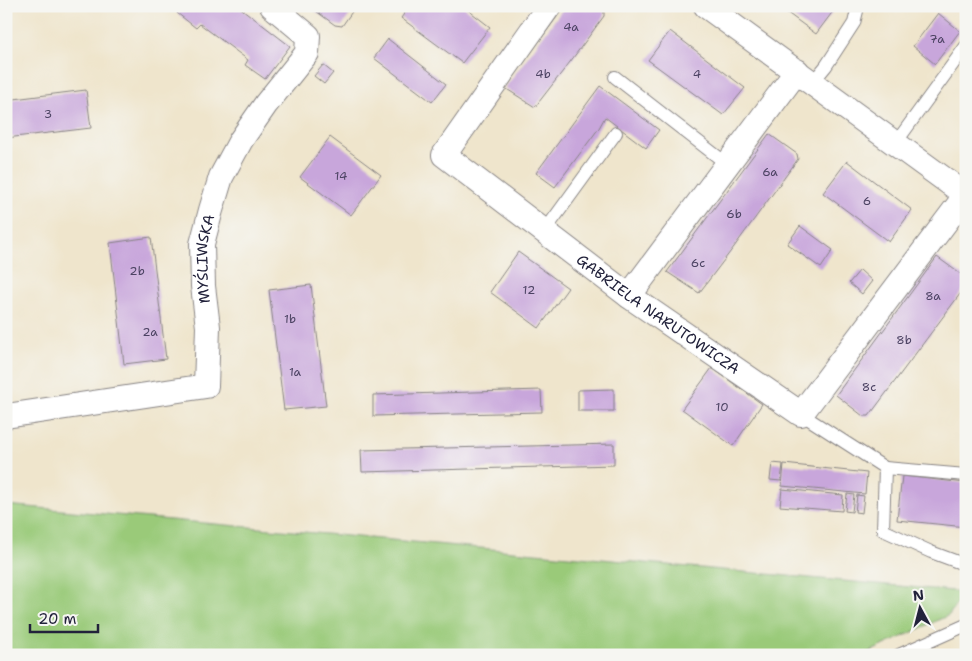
<svg xmlns="http://www.w3.org/2000/svg" width="972" height="661" viewBox="0 0 972 661" font-family="'Shantell Sans',sans-serif">
  <style>
    .green { fill: #9aca79; stroke: #5e765a }
    .building { fill: #c8a6db }
    .lines { fill: none; stroke-linecap: round; stroke-linejoin: round }
    .lane-casing { stroke: #888484; stroke-width: 14 }
    .street-casing { stroke: #888484; stroke-width: 26 }
    .lane { stroke: #fff; stroke-width: 12 }
    .street { stroke: #fff; stroke-width: 24 }
    .labels { text-anchor: middle; stroke-width: 5; stroke-linejoin: round; paint-order: stroke }
    .number-label { font-size: 12px; fill: #4c4363 }
    .street-label { font-size: 15px; fill: #22223b; stroke: #f6f6f2 }
  </style>
  <rect width="100%" height="100%" fill="#f6f6f2"/>
  <filter id="ink" filterUnits="userSpaceOnUse"><feTurbulence type="fractalNoise" baseFrequency=".02" numOctaves="2"/><feDisplacementMap in="SourceGraphic" scale="10" xChannelSelector="R" yChannelSelector="G"/><feConvolveMatrix kernelMatrix="1 2 1 2 8 2 1 2 1" color-interpolation-filters="sRGB"/></filter>
  <filter id="wash" filterUnits="userSpaceOnUse"><feTurbulence type="fractalNoise" baseFrequency=".0096" numOctaves="4" result="noise"/><feDisplacementMap in="SourceGraphic" scale="20" xChannelSelector="R" yChannelSelector="G"/><feGaussianBlur stdDeviation="1.12" result="paint"/><feColorMatrix in="noise" values="0 0 0 0 0 0 0 0 0 0 0 0 0 0 0 0 0 1.4 0 .05"/><feComposite in="paint" operator="in"/></filter>
  <g filter="url(#wash)">
    <rect width="100%" height="100%" fill="#efe5cc"/>
    <path class="green" d="M6,506V505L965,592L949,615L863,655H6Z"/>
    <g id="blocks">
      <g class="building">
        <path d="M182,6H238L290,46L265,79L245,65L248,60L200,24L196,28L177,13Z"/>
        <path d="M309,6H356L342,26L335,25Z"/>
        <path d="M410,6H463L490,27L462,63L401,18Z"/>
        <path d="M565,6H597L604,11V16L570,62L535,107L505,88Z"/>
        <path d="M778,6H837L816,34Z"/>
        <path d="M938,13L960,31L935,64L913,46Z"/>
        <path d="M670,31L745,88L723,115L648,60Z"/>
        <path d="M388,39L446,84L432,102L374,58Z"/>
        <path d="M323,65L333,73L324,84L314,76Z"/>
        <path d="M600,86L659,130L646,148L605,117L599,128L555,187L536,173Z"/>
        <path d="M86,90L91,128L6,138V100Z"/>
        <path d="M769,134L797,154L798,159L734,247L699,293L667,272Z"/>
        <path d="M330,137L381,175L351,215L300,177Z"/>
        <path d="M847,161L912,210L889,242L823,193Z"/>
        <path d="M800,226L833,250L821,268L787,244Z"/>
        <path d="M151,237L166,359L124,364L110,243Z"/>
        <path d="M518,252L568,288L539,328L490,292Z"/>
        <path d="M937,257L966,278V286L869,416H863L836,395Z"/>
        <path d="M860,270L872,281L862,294L849,283Z"/>
        <path d="M311,285L326,406L284,410L269,290Z"/>
        <path d="M712,368L762,404L733,446L682,409Z"/>
        <path d="M614,389V411H578V390Z"/>
        <path d="M541,390L542,412L373,416V395Z"/>
        <path d="M614,444V465L362,472L361,450Z"/>
        <path d="M772,463L783,464L781,481L770,480Z"/>
        <path d="M784,464L867,473L865,494L782,486Z"/>
        <path d="M902,476L966,483V527L897,520Z"/>
        <path d="M782,489L843,495L842,511L780,506Z"/>
        <path d="M847,494L854,495L852,512L845,511Z"/>
        <path d="M857,495L864,496L862,513L855,512Z"/>
      </g>
    </g>
  </g>
  <g filter="url(#ink)">
    <use href="#blocks" fill-opacity="0" stroke="#888484" stroke-width="1"/>
    <g class="lines">
      <defs>
        <g id="lane">
          <path d="M615,77L727,164"/>
          <path d="M812,83L826,66L854,23L857,11V6"/>
          <path d="M895,144L966,46"/>
          <path d="M544,232L616,133"/>
          <path d="M801,414L885,468L883,530L931,552L966,565"/>
          <path d="M885,468L966,475"/>
          <path d="M899,655L966,625"/>
        </g>
        <g id="street">
          <path id="s1" d="M549,6L444,155L629,296L801,414L966,195L706,6"/>
          <path d="M629,296L797,71"/>
          <path id="s2" d="M6,416L206,386L208,327L203,286L202,244L211,210L221,177L241,140L266,104L307,53L308,36L272,6"/>
        </g>
      </defs>
      <use href="#lane" class="lane-casing"/>
      <use href="#street" class="street-casing"/>
      <use href="#lane" class="lane"/>
      <use href="#street" class="street"/>
    </g>
  </g>
  <g class="labels">
    <g class="number-label">
      <text x="571" y="31">4a</text>
      <text x="937" y="43">7a</text>
      <text x="543" y="78">4b</text>
      <text x="697" y="78">4</text>
      <text x="48" y="118">3</text>
      <text x="770" y="176">6a</text>
      <text x="341" y="180">14</text>
      <text x="867" y="205">6</text>
      <text x="734" y="218">6b</text>
      <text x="698" y="267">6c</text>
      <text x="137" y="275">2b</text>
      <text x="529" y="294">12</text>
      <text x="933" y="300">8a</text>
      <text x="290" y="323">1b</text>
      <text x="150" y="336">2a</text>
      <text x="904" y="344">8b</text>
      <text x="295" y="376">1a</text>
      <text x="869" y="391">8c</text>
      <text x="722" y="411">10</text>
    </g>
    <g class="street-label">
      <text dy="5" stroke="none"><textPath href="#s2" startOffset="330">MYŚLIWSKA</textPath></text>
      <text dy="5" stroke="none"><textPath href="#s1" startOffset="449">GABRIELA NARUTOWICZA</textPath></text>
    </g>
  </g>
  <rect width="972" height="661" fill="none" stroke="#f6f6f2" stroke-width="25"/>
  <g transform="translate(920 608) rotate(353)" stroke="#f6f6f2" stroke-width="4" paint-order="stroke">
  <path d="M0-4L9 19L0 12L-9 19Z" fill="#22223b"/>
  <text y="-8" font-size="14" font-weight="bold" text-anchor="middle" fill="#22223b">N</text>
  </g>
  <path d="M30 624v8h68v-8" fill="none" stroke="#22223b" stroke-width="2.5"/>
  <text x="38" y="624" font-size="15" fill="#22223b" stroke="#f6f6f2" stroke-width="4" paint-order="stroke">20 m</text>
</svg>
